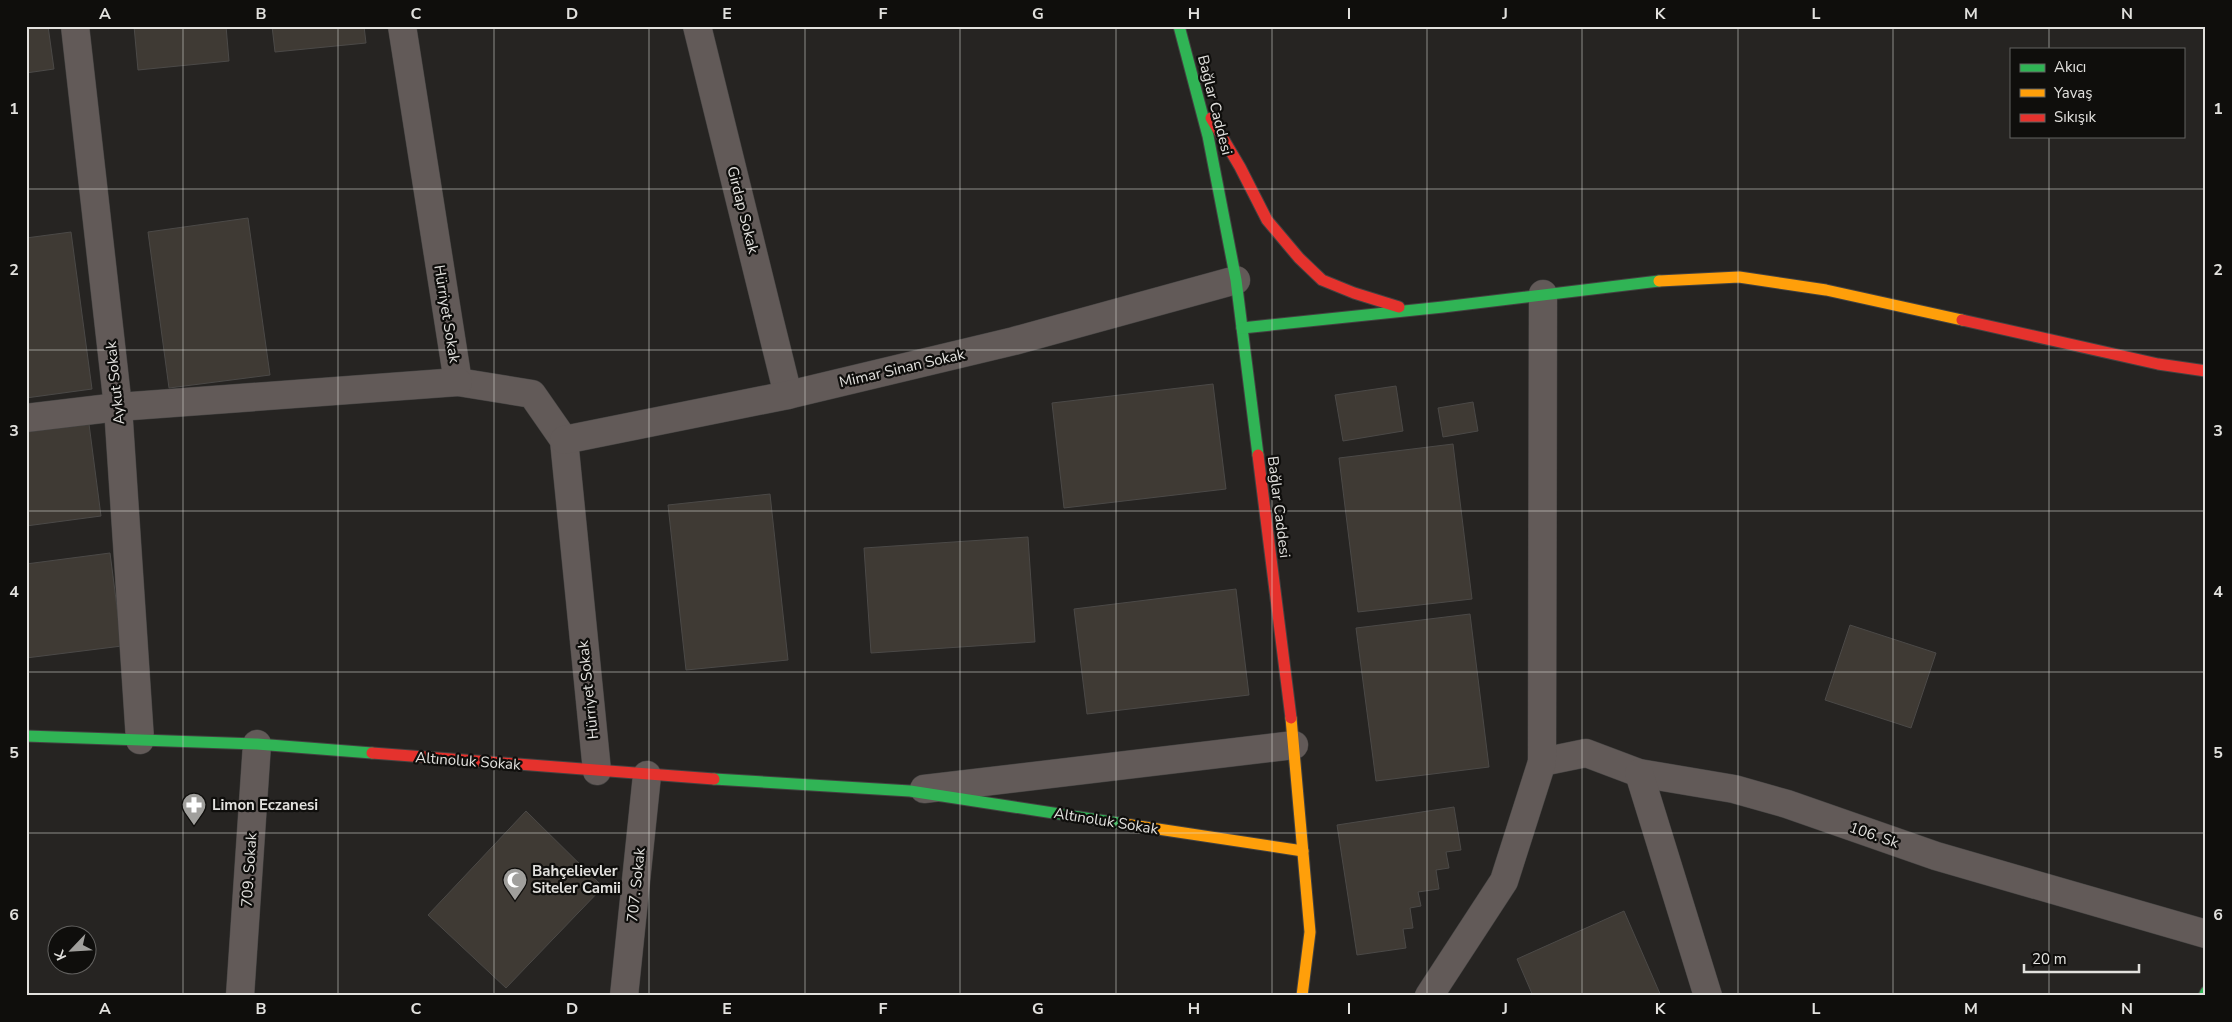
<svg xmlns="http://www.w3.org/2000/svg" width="2232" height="1022" viewBox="0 0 2232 1022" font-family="'Nunito Sans',sans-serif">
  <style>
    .building { fill: #3f3a34; stroke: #4b4947 }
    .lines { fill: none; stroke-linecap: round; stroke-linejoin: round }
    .street-casing { stroke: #434241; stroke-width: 29 }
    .fast-casing { stroke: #434241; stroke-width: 13 }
    .slow-casing { stroke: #434241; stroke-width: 13 }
    .jam-casing { stroke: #434241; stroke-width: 13 }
    .street { stroke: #625a58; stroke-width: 28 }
    .fast { stroke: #30b455; stroke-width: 11 }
    .slow { stroke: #ff9f0a; stroke-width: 11 }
    .jam { stroke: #e5322d; stroke-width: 11 }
    .grid { fill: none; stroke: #e2e1de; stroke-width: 1; stroke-opacity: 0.55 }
    .labels { text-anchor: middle; stroke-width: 4.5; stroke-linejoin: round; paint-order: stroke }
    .street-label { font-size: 15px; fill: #e2e1de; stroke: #0f0e0c }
    .poi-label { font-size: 15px; font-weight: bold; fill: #e2e1de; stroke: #0f0e0c; text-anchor: start }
    .neatline { fill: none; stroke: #e2e1de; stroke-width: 2 }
    .grid-label { font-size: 16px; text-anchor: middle; font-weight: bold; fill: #e2e1de }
  </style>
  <rect width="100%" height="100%" fill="#262422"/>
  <g class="building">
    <path d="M26,26H48L54,69L26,73Z"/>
    <path d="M134,26H226L229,61L138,70Z"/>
    <path d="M272,26H364L366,43L275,52Z"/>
    <path d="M248,218L270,375L169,388L148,232Z"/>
    <path d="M71,232L92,389L26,398V238Z"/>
    <path d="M1213,384L1226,489L1064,508L1052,403Z"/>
    <path d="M1396,386L1403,431L1343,441L1335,395Z"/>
    <path d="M1473,402L1478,431L1443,437L1438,408Z"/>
    <path d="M89,424L101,516L26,526V432Z"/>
    <path d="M1453,444L1472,599L1358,612L1339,458Z"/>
    <path d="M770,494L788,660L686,670L668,505Z"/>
    <path d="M1028,537L1035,642L871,653L864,548Z"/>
    <path d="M110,553L122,646L26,658V564Z"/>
    <path d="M1236,589L1249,695L1087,714L1074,609Z"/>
    <path d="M1470,614L1489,767L1376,781L1356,628Z"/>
    <path d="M1850,625L1936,653L1911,728L1825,700Z"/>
    <path d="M1454,807L1461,850L1446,852L1449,868L1436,870L1439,889L1418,892L1421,906L1410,908L1413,928L1403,929L1406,948L1357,955L1337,825Z"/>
    <path d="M526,811L603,887L506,988L428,915Z"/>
    <path d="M1624,911L1661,996H1533L1517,959Z"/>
  </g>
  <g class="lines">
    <defs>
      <g id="street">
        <path d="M75,26L118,407L140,740"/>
        <path d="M402,26L458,382L532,394L564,440L597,771"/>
        <path d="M697,26L788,395"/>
        <path d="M26,418L118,407L458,382"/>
        <path d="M564,440L788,395L1014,341L1236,280"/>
        <path d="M1542,762L1586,753L1639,773L1734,789L1787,804L1936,856L2206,934"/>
        <path d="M1639,773L1708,996"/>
        <path d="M924,789L1294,745"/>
        <path d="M240,996L257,744"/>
        <path d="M624,996L647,775"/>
        <path d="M1429,996L1504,881L1542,762L1543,294"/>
      </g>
      <g id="fast">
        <path d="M1179,26L1208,136L1236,280L1258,455"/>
        <path d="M1242,328L1443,307L1659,281"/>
        <path d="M26,736L257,744L372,753"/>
        <path d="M714,779L910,791L1125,824"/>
        <path d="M2204,996L2206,992"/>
      </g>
      <g id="slow">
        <path d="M1659,281L1739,277L1826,290L1962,320"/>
        <path d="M1291,718L1310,932L1302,996"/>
        <path d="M1125,824L1303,851"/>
      </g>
      <g id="jam">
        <path d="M1211,118L1240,167L1267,220L1299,258L1322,280L1354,293L1399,307"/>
        <path d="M1962,320L2158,364L2206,371"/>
        <path d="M1258,455L1291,718"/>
        <path d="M372,753L714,779"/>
      </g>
    </defs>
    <use href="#street" class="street-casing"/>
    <use href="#fast" class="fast-casing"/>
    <use href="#slow" class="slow-casing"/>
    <use href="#jam" class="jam-casing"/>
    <use href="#street" class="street"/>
    <use href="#fast" class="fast"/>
    <use href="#slow" class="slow"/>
    <use href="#jam" class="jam"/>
  </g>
  <path class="grid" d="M183,26V996M338,26V996M494,26V996M649,26V996M805,26V996M960,26V996M1116,26V996M1272,26V996M1427,26V996M1582,26V996M1738,26V996M1893,26V996M2049,26V49M2049,136V996M26,189H2206M26,350H2206M26,511H2206M26,672H2206M26,833H2206"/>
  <defs>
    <symbol id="pharmacy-pin" viewBox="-11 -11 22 30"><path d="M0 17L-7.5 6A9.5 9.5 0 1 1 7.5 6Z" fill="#a09f9c" stroke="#0f0e0c"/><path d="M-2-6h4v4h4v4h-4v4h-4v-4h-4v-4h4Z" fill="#fff"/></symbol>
    <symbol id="mosque-pin" viewBox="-11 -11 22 30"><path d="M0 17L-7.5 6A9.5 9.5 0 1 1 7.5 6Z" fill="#a09f9c" stroke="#0f0e0c"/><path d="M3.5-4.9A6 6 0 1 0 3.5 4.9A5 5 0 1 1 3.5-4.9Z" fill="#fff"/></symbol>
  </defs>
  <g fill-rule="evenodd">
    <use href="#pharmacy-pin" x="180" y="791" width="28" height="38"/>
    <use href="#mosque-pin" x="501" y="866" width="28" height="38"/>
  </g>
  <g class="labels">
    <g class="street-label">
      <text transform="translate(1215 105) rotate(76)" y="5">Bağlar Caddesi</text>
      <text transform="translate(743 210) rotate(76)" y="5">Girdap Sokak</text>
      <text transform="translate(447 314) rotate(81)" y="5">Hürriyet Sokak</text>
      <text transform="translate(902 368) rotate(-13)" y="5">Mimar Sinan Sokak</text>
      <text transform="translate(115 383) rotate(-96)" y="5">Aykut Sokak</text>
      <text transform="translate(1279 507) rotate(83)" y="5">Bağlar Caddesi</text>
      <text transform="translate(588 690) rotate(-96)" y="5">Hürriyet Sokak</text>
      <text transform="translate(468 761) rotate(4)" y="5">Altınoluk Sokak</text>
      <text transform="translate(1106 821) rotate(9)" y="5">Altınoluk Sokak</text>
      <text transform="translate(1874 835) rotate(19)" y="5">106. Sk</text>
      <text transform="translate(249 870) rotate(-86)" y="5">709. Sokak</text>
      <text transform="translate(636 885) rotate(-84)" y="5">707. Sokak</text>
    </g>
    <g class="poi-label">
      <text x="212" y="810">Limon Eczanesi</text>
      <text x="532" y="876">Bahçelievler<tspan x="532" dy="17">Siteler Camii</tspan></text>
    </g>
  </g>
  <rect width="2232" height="1022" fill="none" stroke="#0f0e0c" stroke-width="55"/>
  <rect x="2010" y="48" width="175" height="90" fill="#0f0e0c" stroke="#636260"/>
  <rect x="2020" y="64" width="25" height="8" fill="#30b455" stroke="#636260"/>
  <text x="2054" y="72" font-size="15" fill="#e2e1de">Akıcı</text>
  <rect x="2020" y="89" width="25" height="8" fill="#ff9f0a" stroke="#636260"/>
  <text x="2054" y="98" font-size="15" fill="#e2e1de">Yavaş</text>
  <rect x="2020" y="114" width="25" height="8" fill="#e5322d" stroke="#636260"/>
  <text x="2054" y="122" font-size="15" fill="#e2e1de">Sıkışık</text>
  <g transform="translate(72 950) rotate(245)"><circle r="24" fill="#0f0e0c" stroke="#636260"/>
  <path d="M0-4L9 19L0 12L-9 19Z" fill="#a09f9c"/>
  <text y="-8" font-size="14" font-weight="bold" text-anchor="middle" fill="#e2e1de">K</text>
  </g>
  <path d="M2024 964v8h115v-8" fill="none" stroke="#e2e1de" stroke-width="2.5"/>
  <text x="2032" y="964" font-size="15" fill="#e2e1de" stroke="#0f0e0c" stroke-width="4" paint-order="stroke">20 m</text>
  <rect x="28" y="28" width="2176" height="966" class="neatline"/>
  <g class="grid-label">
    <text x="105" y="19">A</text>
    <text x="261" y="19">B</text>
    <text x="416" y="19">C</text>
    <text x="572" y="19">D</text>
    <text x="727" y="19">E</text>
    <text x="883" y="19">F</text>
    <text x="1038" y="19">G</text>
    <text x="1194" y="19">H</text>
    <text x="1349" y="19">I</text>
    <text x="1505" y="19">J</text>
    <text x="1660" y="19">K</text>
    <text x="1816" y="19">L</text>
    <text x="1971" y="19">M</text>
    <text x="2127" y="19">N</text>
    <text x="14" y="114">1</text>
    <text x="2218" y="114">1</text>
    <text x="14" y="275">2</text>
    <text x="2218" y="275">2</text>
    <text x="14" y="436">3</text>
    <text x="2218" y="436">3</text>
    <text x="14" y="597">4</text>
    <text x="2218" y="597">4</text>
    <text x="14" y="758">5</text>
    <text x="2218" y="758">5</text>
    <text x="14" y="920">6</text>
    <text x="2218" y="920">6</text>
    <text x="105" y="1014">A</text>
    <text x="261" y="1014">B</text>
    <text x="416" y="1014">C</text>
    <text x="572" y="1014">D</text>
    <text x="727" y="1014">E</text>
    <text x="883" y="1014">F</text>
    <text x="1038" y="1014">G</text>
    <text x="1194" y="1014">H</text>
    <text x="1349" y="1014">I</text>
    <text x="1505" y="1014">J</text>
    <text x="1660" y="1014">K</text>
    <text x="1816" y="1014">L</text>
    <text x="1971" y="1014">M</text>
    <text x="2127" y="1014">N</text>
  </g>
</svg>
